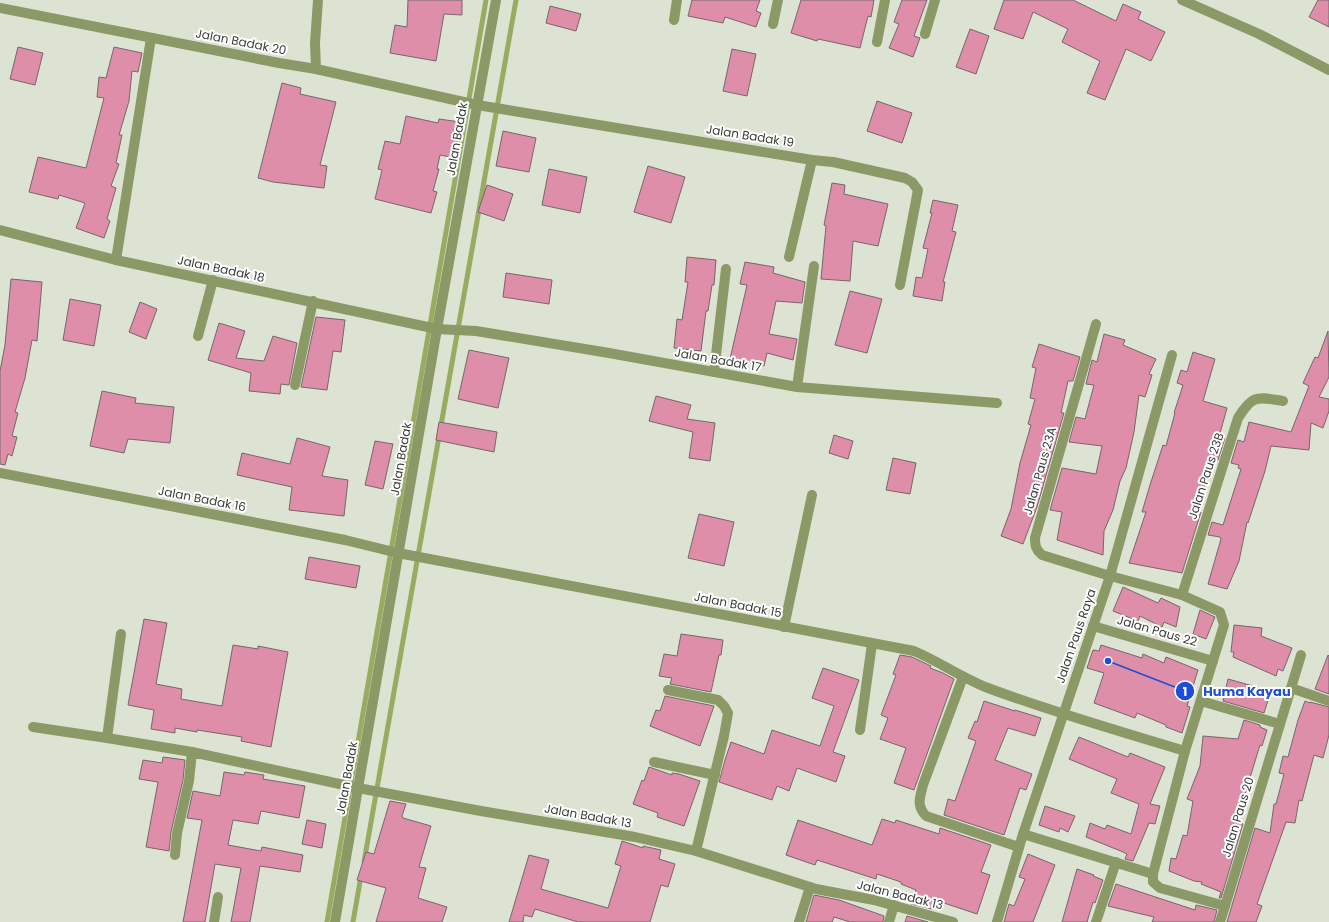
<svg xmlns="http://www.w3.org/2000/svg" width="1329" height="922" viewBox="0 0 1329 922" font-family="Poppins,sans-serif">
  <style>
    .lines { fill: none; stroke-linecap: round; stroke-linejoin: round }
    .stream { stroke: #97ac61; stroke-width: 5 }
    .building { fill: #de8ea9; stroke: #76666b }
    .minor { stroke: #8b9966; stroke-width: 10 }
    .labels { text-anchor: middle; stroke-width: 4; stroke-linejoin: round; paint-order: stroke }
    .street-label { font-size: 12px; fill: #3b3d37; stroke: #fff }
    .leader { fill: none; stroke: #1d4ed8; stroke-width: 1.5 }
    .callout-dot { fill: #1d4ed8; stroke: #fff; stroke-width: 1.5 }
    .mark-label { font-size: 12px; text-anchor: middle; font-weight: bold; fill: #fff }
    .callout-label { font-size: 13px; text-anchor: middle; font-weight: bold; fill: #1d4ed8; stroke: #fff; stroke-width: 4; stroke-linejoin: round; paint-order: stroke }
  </style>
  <rect width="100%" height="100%" fill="#dde3d3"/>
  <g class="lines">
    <g class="stream">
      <path d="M364,862L516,0"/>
      <path d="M327,922L486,0"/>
      <path d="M353,922L361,876"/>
    </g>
  </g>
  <g class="building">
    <path d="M408,0H462V15L444,14L436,61L390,53L395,25L407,27Z"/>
    <path d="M692,0H760L756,11L761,13L756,27L725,17L723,23L688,16Z"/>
    <path d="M801,0H874L871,17L868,16L860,48L818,39L817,41L791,33Z"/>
    <path d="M902,0H927L914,36L920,38L913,57L889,48L899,24L894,22Z"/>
    <path d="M1004,0H1073L1116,21L1123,4L1141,12L1138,19L1165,32L1151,61L1126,49L1105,100L1087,93L1100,61L1062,42L1068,29L1033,12L1023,39L994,29Z"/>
    <path d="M1318,0H1329V27L1309,17Z"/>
    <path d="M550,6L581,14L576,31L546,23Z"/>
    <path d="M970,29L989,36L976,74L956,67Z"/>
    <path d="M18,47L43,53L35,85L10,79Z"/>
    <path d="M114,47L142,53L138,72L132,71L129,101L119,135H122L116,163L119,164L111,186L116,188L107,219L110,221L104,238L76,228L85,203L59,195L58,199L29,192L38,157L86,168L104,98L97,97L99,77L106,78Z"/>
    <path d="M732,49L756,54L747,96L723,91Z"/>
    <path d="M282,83L301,88L300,94L336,102L320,165L327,166L324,188L273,182L258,178Z"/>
    <path d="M877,101L912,113L902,143L867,131Z"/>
    <path d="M406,116L438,123L439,119L460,122L455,158L440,155L437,169H439L433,191L437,192L431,213L375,199L382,170L378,169L385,141L400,144Z"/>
    <path d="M503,131L536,138L529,172L496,166Z"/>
    <path d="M648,166L685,177L671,223L634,212Z"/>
    <path d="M549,169L587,177L580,213L542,205Z"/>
    <path d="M832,183L845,185L844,194L888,204L878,246L853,241L850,281L821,279L826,226L824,225Z"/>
    <path d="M487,185L513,194L504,221L478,212Z"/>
    <path d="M933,200L958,205L952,231L956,232L943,282H945L942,301L913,296L916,277L922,278L928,249L923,248L932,213H930Z"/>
    <path d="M687,257L716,260L714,285H712L708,311H706L701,351L674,348L677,319L682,320L688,282H685Z"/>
    <path d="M745,262L774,267L773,273L805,282L802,303L776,301L769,334L797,339L793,360L767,353L764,366L730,359L747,285L740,284Z"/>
    <path d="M506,273L552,280L549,304L503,297Z"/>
    <path d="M11,279L42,282L37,341L32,340L25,378L15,412L18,413L12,436L17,437L12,456L8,454L5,465L0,464V371L5,345Z"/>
    <path d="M850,291L882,299L867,353L835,345Z"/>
    <path d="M70,299L101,305L94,346L63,340Z"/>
    <path d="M140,302L157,309L146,339L129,332Z"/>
    <path d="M316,317L345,320L341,352L333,351L327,390L301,387Z"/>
    <path d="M219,323L245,331L236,358L264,361L273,336L297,343L289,385L281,384L280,394L249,391L251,373L208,360Z"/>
    <path d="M1328,331L1329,377L1319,397L1329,399V411L1323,428L1311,423L1309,450L1271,446L1265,471L1248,523L1247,522L1239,561L1227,589L1208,584L1221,539L1220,537L1208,535L1212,522L1223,525L1241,469L1238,468L1239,465L1231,463L1238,440L1244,442L1249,422L1291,432L1309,386L1303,383L1315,357L1318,358Z"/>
    <path d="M1104,334L1125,340L1123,345L1156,359L1149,374L1152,375L1145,397L1139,395L1134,432L1126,468L1120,481L1113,510L1104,531L1103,555L1057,540L1062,512L1050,510L1062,468L1096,474L1102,446L1069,442L1076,417L1085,419L1094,385L1086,384L1092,360L1097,362Z"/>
    <path d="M1039,344L1080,357L1073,381H1068L1061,413H1064L1037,507L1023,544L1001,536L1011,509L1020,463L1031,425L1028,424L1035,399L1030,398L1036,368L1032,367Z"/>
    <path d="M469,350L509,358L498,408L458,399Z"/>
    <path d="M1193,352L1215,359L1203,401L1227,408L1219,437L1225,438L1218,460H1217L1207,477L1198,512H1201L1182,573L1129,563L1146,512H1142L1150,485L1163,445L1166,446L1175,413H1174L1183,385L1177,383L1181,370L1187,372Z"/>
    <path d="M102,391L136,398L135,403L174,407L170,443L128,439L124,453L90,446Z"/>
    <path d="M656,396L691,405L687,419L715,423L710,461L689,458L693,432L649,421Z"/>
    <path d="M439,422L497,432L494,452L436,440Z"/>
    <path d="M834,435L853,441L848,459L829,453Z"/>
    <path d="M297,438L330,447L322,476L348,480L344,516L289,510L292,487L237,475L242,453L290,464Z"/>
    <path d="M375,441L393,444L383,489L365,485Z"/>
    <path d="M893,458L916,463L910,494L886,490Z"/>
    <path d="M699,514L734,522L724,566L688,558Z"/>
    <path d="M309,557L360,566L356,588L305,579Z"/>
    <path d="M1123,587L1158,603L1161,598L1180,607L1176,627L1164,622L1162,627L1140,616L1138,621L1113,611Z"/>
    <path d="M1200,610L1215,617L1206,639L1193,634Z"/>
    <path d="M144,619L167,623L156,684L182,689L181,699L222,706L233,645L258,649V646L288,652L271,747L241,741L242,737L197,730V732L175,728V733L151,729L154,710L128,705Z"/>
    <path d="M1234,625L1262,628L1261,636L1292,648L1283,671L1278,669L1276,676L1233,657L1234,652H1231Z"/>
    <path d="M681,634L723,640L721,655H719L711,692L670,684L672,678L659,676L664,654L677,656Z"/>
    <path d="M1101,645L1142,658L1143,654L1164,663L1166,657L1198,670L1187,706L1190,707L1182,733L1166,727V725L1137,713L1135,718L1094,703L1104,673L1087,668L1093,650L1099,651Z"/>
    <path d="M900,655L912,657L931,666L930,668L943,673L954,679L914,790L894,783L906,748L880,739L888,718L881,715L896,675L893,674Z"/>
    <path d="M1328,655L1329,656V694L1315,689Z"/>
    <path d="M823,668L859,680L833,752L845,756L836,782L797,768L789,791L777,786L772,800L719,782L725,760L731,742L764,754L772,730L820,746L834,706L812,698Z"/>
    <path d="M1228,679L1271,691L1264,713L1223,701Z"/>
    <path d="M665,696L714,706L700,746L650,726L656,710L660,711Z"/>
    <path d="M984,701L1015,711V710L1041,718L1035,736L1008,728L995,760L1032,774L1026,790L1020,788L1004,835L944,815L948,799L955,801L976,741L968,738L975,721L977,722Z"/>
    <path d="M1305,701L1310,703V702L1329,707V735L1323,758L1314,755L1302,801L1299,800L1295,823L1286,822L1257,904L1262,906L1256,922H1227L1255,828L1270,833L1274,804H1276L1284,774L1279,773L1283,756L1288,757L1298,720Z"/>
    <path d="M1244,720L1260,725V727L1267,730L1262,746L1260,745L1242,804H1243L1238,822L1243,824L1221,898H1219L1221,892L1201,884L1202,882L1194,881L1169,871L1171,858L1176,859L1183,835L1187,836L1193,801L1187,799L1200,766L1203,736L1238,739Z"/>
    <path d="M1079,737L1128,757L1130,753L1165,767L1150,804L1160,806L1155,824L1149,823L1133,861L1125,859L1127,854L1123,852L1086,837L1090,823L1105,829L1107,825L1131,834L1139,804L1111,793L1117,779L1069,759Z"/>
    <path d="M163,757L185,760L183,780L171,832L169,851L146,847L158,782L139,779L143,760L162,763Z"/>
    <path d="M649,767L672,775V773L679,774L700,781L684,826L657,817L658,813L633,804L642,780L644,781Z"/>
    <path d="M224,772L244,775L245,772L264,775L263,779L305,786L299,818L261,811L258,824L233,820L228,845L261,851L262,847L303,855L300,872L260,866L250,922H231L241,868L215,864L205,922H183L202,820L187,818L193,791L220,796Z"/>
    <path d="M390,801L406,804L402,816L403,818L431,826L419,867L426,868L418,898L447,907L442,922H376L386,888L357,880L366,852L374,854Z"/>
    <path d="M1045,806L1075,816L1068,832L1060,828L1059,832L1039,825Z"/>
    <path d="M882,819L895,823L896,820L939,834L940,828L991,845L981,872L990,875L977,914L935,900L932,909L911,904L916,890L901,884V882L877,874L876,879L817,860L815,865L786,855L798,820L872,845Z"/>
    <path d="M307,820L326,824L322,848L302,844Z"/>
    <path d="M622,841L643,848V846L661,850L659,859L675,864L668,887L661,885L650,922H578L535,909L532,917L524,915L523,922H509L529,855L549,860L541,889L608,908L621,866L615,864Z"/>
    <path d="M1028,854L1055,865L1033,922H1004L1009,904L1014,906L1025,879L1019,877Z"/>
    <path d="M1077,869L1094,875L1093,876L1103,880L1095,903L1093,902L1087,922H1062Z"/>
    <path d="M1116,884L1195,910L1196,905L1217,910L1214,922H1152L1154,917L1108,906Z"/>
    <path d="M814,895L839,900L884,916L883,922H850L834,917L832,922H806Z"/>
    <path d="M907,916L928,922H905Z"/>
  </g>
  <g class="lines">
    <g class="minor">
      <path d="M1182,0L1259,34L1329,70"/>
      <path d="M0,8L279,63L316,69L477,105L812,160L833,162L905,178L912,182L918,190L900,285"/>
      <path d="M674,20L677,0"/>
      <path d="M773,24L778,0"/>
      <path d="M925,34L935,0"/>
      <path d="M877,42L885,0"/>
      <path d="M316,69L315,43L318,0"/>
      <path d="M0,230L116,260L437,329L476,331L609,353L797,387L997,403"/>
      <path d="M789,257L812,160"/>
      <path d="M116,260L151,38"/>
      <path d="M1096,324L1035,538C1035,546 1036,550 1042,555L1110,576L1182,595L1220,612L1224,625L1185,751L1153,874V882L1160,888L1225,906L1301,655"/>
      <path d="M198,336L213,280"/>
      <path d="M714,372L726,269"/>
      <path d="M295,385L313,301"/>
      <path d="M797,387L814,266"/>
      <path d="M0,473L345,540L398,553L914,651C940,662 962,678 988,688C1052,712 1119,731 1185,751"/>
      <path d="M1182,595L1238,418C1253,394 1257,397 1283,401"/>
      <path d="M1093,626L1213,661"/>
      <path d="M784,627L812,495"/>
      <path d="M963,677L923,785C920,798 916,805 926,816L1019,847"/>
      <path d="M1291,688L1329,701"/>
      <path d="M668,690L718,700L724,706L728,713L724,736L696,851"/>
      <path d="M1201,701L1280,724"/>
      <path d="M33,727L107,738L192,752"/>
      <path d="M860,730L872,644"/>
      <path d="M107,738L121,634"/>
      <path d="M654,762L715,775"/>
      <path d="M1023,834L1153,874"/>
      <path d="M175,855L177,833L189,781L192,752L358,788L481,811L635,837L696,851L810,887"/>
      <path d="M214,922L218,897"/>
      <path d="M335,922L437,329L496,0"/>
      <path d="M799,922L810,887L816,889L874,900L953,922"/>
      <path d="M889,922L894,905"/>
      <path d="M997,922L1023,834L1110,576L1172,355"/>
      <path d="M1096,922L1116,862"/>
      <path d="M1220,922L1225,906"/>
    </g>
  </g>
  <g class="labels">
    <g class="street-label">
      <text transform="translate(241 42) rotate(11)" y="4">Jalan Badak 20</text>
      <text transform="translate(750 136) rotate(9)" y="4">Jalan Badak 19</text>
      <text transform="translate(457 139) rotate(-80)" y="4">Jalan Badak</text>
      <text transform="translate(221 269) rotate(12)" y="4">Jalan Badak 18</text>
      <text transform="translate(718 360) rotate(10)" y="4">Jalan Badak 17</text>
      <text transform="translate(401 459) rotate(-80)" y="4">Jalan Badak</text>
      <text transform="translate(1040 471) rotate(-74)" y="4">Jalan Paus 23A</text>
      <text transform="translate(1206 476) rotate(-72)" y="4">Jalan Paus 23B</text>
      <text transform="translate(202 499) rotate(11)" y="4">Jalan Badak 16</text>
      <text transform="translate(738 605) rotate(11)" y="4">Jalan Badak 15</text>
      <text transform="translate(1157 631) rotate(16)" y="4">Jalan Paus 22</text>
      <text transform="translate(1076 636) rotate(-71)" y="4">Jalan Paus Raya</text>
      <text transform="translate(347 778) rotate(-80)" y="4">Jalan Badak</text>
      <text transform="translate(588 816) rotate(10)" y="4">Jalan Badak 13</text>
      <text transform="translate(1238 817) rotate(-73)" y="4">Jalan Paus 20</text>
      <text transform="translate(900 895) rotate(14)" y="4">Jalan Badak 13</text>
    </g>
  </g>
  <path class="leader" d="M1108 661L1185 691"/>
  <g class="callout-dot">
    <circle cx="1108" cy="661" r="4"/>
    <circle cx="1185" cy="691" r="10"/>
  </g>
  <g class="mark-label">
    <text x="1185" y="696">1</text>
  </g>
  <g class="callout-label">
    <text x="1247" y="696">Huma Kayau</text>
  </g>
</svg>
